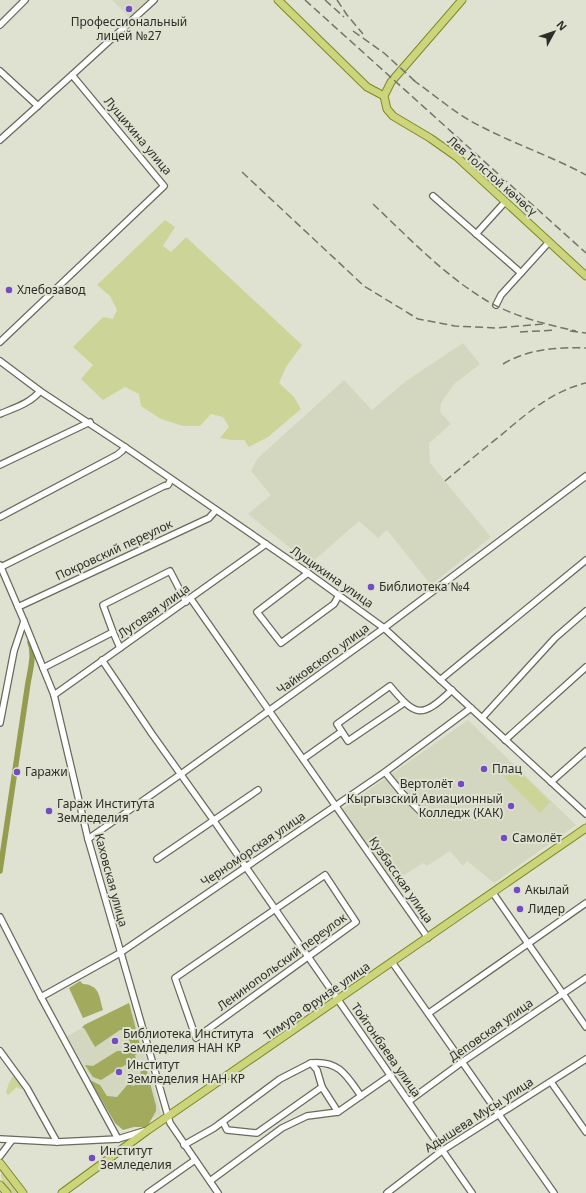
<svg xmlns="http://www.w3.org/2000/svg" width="586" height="1193" viewBox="0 0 586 1193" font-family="'Noto Sans',sans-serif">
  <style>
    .built { fill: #d4d7bf }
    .green { fill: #ccd597 }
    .forest { fill: #a1aa5d }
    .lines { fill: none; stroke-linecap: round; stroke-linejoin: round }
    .canal { stroke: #949c4f; stroke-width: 5.5 }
    .minor-casing { stroke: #686a5c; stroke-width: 8 }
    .major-casing { stroke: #808826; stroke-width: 9 }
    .minor { stroke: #fff; stroke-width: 5.5 }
    .major { stroke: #cdd57c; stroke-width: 7 }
    .rail { stroke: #73756a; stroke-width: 1.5; stroke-dasharray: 8 4; stroke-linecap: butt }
    .poi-dot { fill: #734cc4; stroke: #dfe2d1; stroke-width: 1.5 }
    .labels { text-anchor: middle; stroke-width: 4; stroke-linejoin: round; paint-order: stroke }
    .poi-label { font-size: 12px; fill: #2d2e28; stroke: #dfe2d1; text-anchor: start }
    .street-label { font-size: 12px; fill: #2d2e28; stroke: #dfe2d1 }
  </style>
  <rect width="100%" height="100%" fill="#dfe2d1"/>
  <g class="built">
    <path d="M112,0H148L129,17Z"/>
    <path d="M463,343L480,364L454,384L441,403L440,412L451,424L429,443L430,463L491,537L431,585L387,530L378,538L359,521L310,564L248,514L271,495L251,471L257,459L344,380L372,410L406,381Z"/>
    <path d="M468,720L576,825L494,883L467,861L463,866L450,851L427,866L423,863L393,882L342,809Z"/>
    <path d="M130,1003L161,1114L144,1125L123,1126L94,1084L67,1036Z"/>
  </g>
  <g class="green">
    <path d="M165,220L175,227L163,246L171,252L186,237L302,345L286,367L279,383L294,397L301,409L268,437L249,447L244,440H232L220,438L229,427L223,417L211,414L200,426H183L161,419L141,406L139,394L125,387L103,400L81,379L93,365L73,347L103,317L113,319L117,310L110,296L97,285Z"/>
    <path d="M515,767L550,802L540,813L504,777Z"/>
    <path d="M15,1073L27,1090L23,1089H20L17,1087L8,1095L6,1092L9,1083Z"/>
    <path d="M1,1173L6,1176L19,1193H11C7,1187 0,1180 1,1173Z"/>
  </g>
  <g class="forest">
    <path d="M80,981L83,984C100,985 99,997 103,1010L83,1018L69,988Z"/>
    <path d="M129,1003L141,1049L139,1053L135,1055L138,1066L133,1071L125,1065L101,1080L93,1077L85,1065L93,1066L117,1051H126L130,1042L123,1030H120L95,1047L84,1028H82L84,1025Z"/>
    <path d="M146,1068L156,1106V1111L147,1127H134L123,1130L115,1123L90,1080L100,1085L107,1096L117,1097L128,1084L134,1086L140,1078L141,1070Z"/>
  </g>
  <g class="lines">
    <path class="canal" d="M0,871L28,683C30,671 35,654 30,642"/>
    <defs>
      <g id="minor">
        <path d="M0,25L25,0"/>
        <path d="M0,71L38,106"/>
        <path d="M72,75L154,0"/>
        <path d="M0,140L72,75L164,186L0,342"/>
        <path d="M433,196L521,273"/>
        <path d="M476,234L505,202"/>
        <path d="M496,305L501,295L549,242"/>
        <path d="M0,361L40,391L125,447L308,573L384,628L586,814"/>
        <path d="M0,414C14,408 31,403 40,391"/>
        <path d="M0,465L90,422"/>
        <path d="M0,517L117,455L122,451L125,447"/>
        <path d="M0,565L24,621L54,695L88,839L170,1123L218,1193"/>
        <path d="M1,567L164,486L168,485L171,479"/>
        <path d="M308,573L257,612L281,643L334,604L339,595"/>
        <path d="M191,599L428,938"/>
        <path d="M18,607L209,518L216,510"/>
        <path d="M113,632L120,648"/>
        <path d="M102,660L152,734L214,821L472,1193"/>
        <path d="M43,668L113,632L103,605L170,571L186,602"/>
        <path d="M440,680L586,560"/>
        <path d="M54,695L266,544"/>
        <path d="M404,703L348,741L337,724L390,686C416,717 421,719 452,690"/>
        <path d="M482,718L555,638L586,611"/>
        <path d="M0,723L14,651L24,621"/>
        <path d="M505,740L586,667"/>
        <path d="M303,759L341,732"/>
        <path d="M385,772L402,793L423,814"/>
        <path d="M551,782L586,751"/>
        <path d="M88,839L181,774L384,628L586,476"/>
        <path d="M157,859L258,790"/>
        <path d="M325,875L356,922L196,1038L175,978Z"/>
        <path d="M493,893L586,1027"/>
        <path d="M0,917L41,997L118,1139"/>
        <path d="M392,962L554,1193"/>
        <path d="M41,997L120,953L385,772L471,708"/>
        <path d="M429,1013L586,903"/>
        <path d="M0,1051L27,1088L57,1142"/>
        <path d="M311,1063C339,1060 347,1076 361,1096"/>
        <path d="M551,1082L586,1132"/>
        <path d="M409,1101L462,1062L586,978"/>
        <path d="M223,1122L227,1130L257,1133L322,1087"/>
        <path d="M0,1139L57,1142L118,1139L144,1131"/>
        <path d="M184,1145L214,1128L280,1079L311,1063L317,1070L322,1087L338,1112"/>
        <path d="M0,1156L12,1140"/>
        <path d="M210,1181L282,1128L307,1116L338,1112L391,1075"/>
        <path d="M148,1193L195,1160"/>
        <path d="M387,1193L443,1150L586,1059"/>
      </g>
      <g id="major">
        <path d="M278,0L367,87L384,96"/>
        <path d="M462,0L391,82L384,96L387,109L393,116L430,138L457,157L586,276"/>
        <path d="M0,1163L23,1193"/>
        <path d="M0,1185L7,1193"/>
        <path d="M62,1193L148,1130L586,828"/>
      </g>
    </defs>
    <use href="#minor" class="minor-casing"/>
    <use href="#major" class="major-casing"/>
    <use href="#minor" class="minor"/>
    <use href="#major" class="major"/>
    <g class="rail">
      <path d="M305,0L586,253"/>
      <path d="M325,0L344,17"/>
      <path d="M337,0L347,15L363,34"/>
      <path d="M353,31L384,53L417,83"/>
      <path d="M413,80C436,96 458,116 484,128C517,145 553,157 586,175"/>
      <path d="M242,172L364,286L418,319L455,326L496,328L544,324"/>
      <path d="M373,204C408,237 443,274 484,299C509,315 547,325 576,331"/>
      <path d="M570,331L586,333"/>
      <path d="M520,332L556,330"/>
      <path d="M503,364C528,349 557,347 586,348"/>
      <path d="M445,481C463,466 481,451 500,436C526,414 552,391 586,383"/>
    </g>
  </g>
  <g class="poi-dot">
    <circle cx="129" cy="9" r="4"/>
    <circle cx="9" cy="290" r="4"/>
    <circle cx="371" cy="587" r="4"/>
    <circle cx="484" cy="769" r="4"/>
    <circle cx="17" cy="772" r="4"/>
    <circle cx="461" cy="784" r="4"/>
    <circle cx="511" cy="806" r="4"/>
    <circle cx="49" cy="811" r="4"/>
    <circle cx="504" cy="838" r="4"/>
    <circle cx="517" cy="890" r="4"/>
    <circle cx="520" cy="909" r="4"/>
    <circle cx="115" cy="1041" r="4"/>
    <circle cx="119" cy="1072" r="4"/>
    <circle cx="92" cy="1158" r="4"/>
  </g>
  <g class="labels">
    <g class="poi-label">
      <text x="129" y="26" text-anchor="middle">Профессиональный<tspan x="129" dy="14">лицей №27</tspan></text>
      <text x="17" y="294">Хлебозавод</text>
      <text x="379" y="591">Библиотека №4</text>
      <text x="492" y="773">Плац</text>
      <text x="25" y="776">Гаражи</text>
      <text x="453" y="788" text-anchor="end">Вертолёт</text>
      <text x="503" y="803" text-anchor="end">Кыргызский Авиационный<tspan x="503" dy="14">Колледж (КАК)</tspan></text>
      <text x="57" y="808">Гараж Института<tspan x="57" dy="14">Земледелия</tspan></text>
      <text x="512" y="842">Самолёт</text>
      <text x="525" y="894">Акылай</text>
      <text x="528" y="913">Лидер</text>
      <text x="123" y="1038">Библиотека Института<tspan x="123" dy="14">Земледелия НАН КР</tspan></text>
      <text x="127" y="1069">Институт<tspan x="127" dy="14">Земледелия НАН КР</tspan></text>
      <text x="100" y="1155">Институт<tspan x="100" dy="14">Земледелия</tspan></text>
    </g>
    <g class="street-label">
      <text transform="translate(138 136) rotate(50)" y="4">Лущихина улица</text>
      <text transform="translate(492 176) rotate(41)" y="4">Лев Толстой көчөсү</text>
      <text transform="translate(114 550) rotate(-25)" y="4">Покровский переулок</text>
      <text transform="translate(332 577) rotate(35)" y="4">Лущихина улица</text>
      <text transform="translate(154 611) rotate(-35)" y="4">Луговая улица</text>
      <text transform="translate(323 659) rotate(-36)" y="4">Чайковского улица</text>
      <text transform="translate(253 849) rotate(-34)" y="4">Черноморская улица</text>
      <text transform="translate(111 880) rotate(75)" y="4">Каховская улица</text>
      <text transform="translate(401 880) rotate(55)" y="4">Кузбасская улица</text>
      <text transform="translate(282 962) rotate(-36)" y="4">Ленинопольский переулок</text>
      <text transform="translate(317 1001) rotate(-35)" y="4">Тимура Фрунзе улица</text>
      <text transform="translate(491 1030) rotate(-35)" y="4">Деповская улица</text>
      <text transform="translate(386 1050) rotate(55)" y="4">Тойгонбаева улица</text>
      <text transform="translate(479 1115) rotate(-33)" y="4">Адышева Мусы улица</text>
    </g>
  </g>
  <g transform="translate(554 32) rotate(50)" stroke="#dfe2d1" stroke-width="3" paint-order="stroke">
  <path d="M0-3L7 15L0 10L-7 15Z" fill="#2d2e28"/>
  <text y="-6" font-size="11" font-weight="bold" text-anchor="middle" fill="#2d2e28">N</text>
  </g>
</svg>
